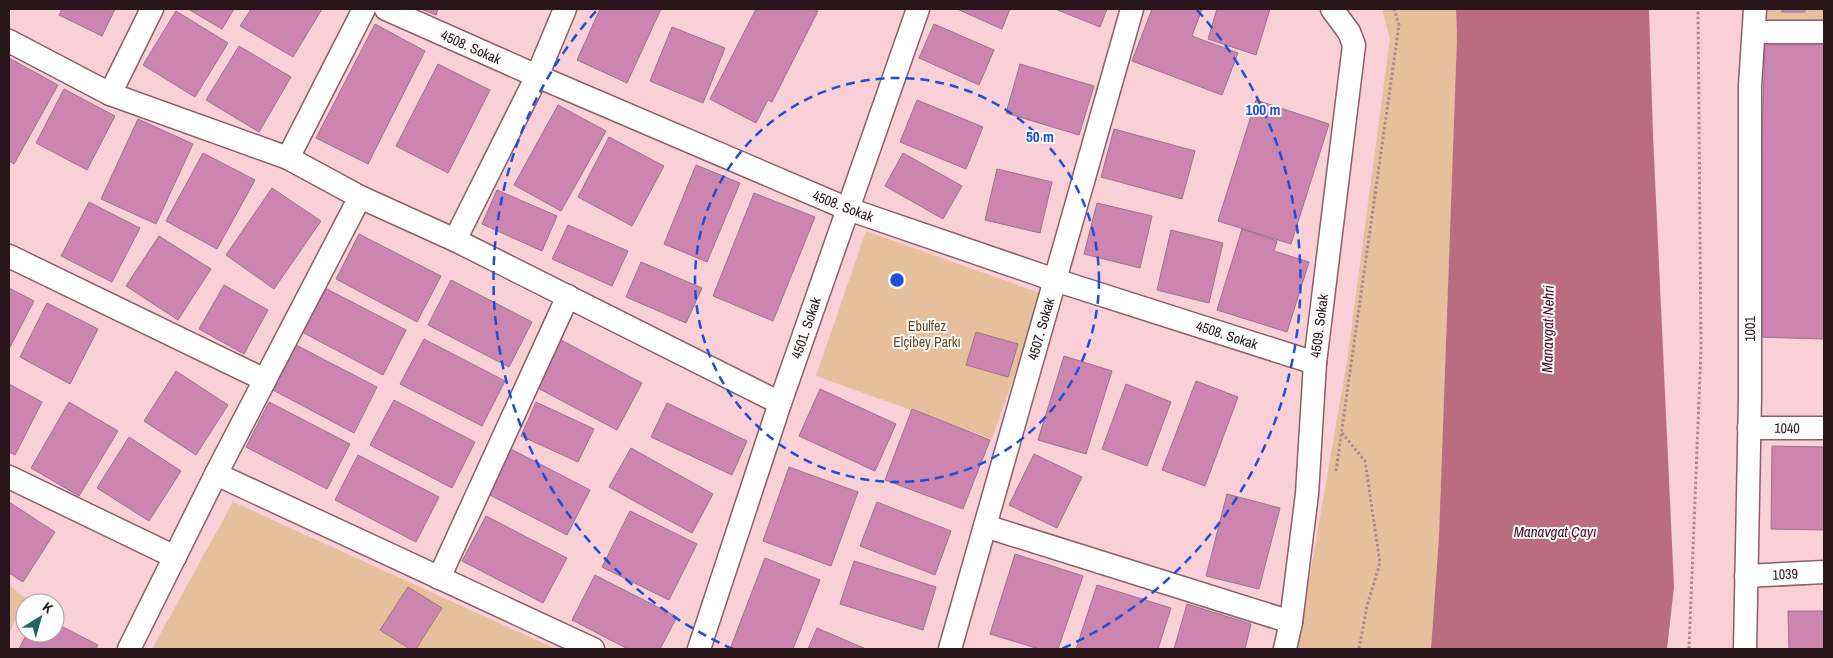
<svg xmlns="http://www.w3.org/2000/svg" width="1833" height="658" viewBox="0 0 1833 658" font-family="'Archivo Narrow',sans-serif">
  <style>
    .green { fill: #e6bf9c }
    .water { fill: #ba6d81 }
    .building { fill: #cb85ae; stroke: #9b738a }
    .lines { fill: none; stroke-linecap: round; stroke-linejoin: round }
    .minor-casing { stroke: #8b5e69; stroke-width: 25 }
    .path { stroke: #a98990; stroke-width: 3; stroke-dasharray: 2.5 2.5; stroke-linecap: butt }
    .minor { stroke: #fff; stroke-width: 22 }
    .ring { fill: none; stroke: #1d4ed8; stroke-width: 2.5; stroke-dasharray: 9 6 }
    .labels { text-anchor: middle; stroke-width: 4; stroke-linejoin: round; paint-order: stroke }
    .street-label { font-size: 14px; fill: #271519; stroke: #fdfdfd }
    .park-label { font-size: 14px; fill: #6e451c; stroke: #fdfdfd }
    .water-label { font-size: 15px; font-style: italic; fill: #500724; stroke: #fdfdfd }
    .centre { fill: #1d4ed8; stroke: #fdfdfd; stroke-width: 2.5 }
    .ring-label { font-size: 15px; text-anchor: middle; font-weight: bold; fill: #1d4ed8; stroke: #fdfdfd; stroke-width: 4; stroke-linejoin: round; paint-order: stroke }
  </style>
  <rect width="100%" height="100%" fill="#f9d0d8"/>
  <g class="green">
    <path d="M1382,9H1456L1457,37L1439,536L1431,649H1297L1347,362L1390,38Z"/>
    <rect x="1767" y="9" width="57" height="12"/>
    <path d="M866,231L1043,294L992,439L816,376Z"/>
    <path d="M233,502L556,649H152Z"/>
    <path d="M9,585L25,598L9,634Z"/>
  </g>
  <path class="water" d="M1456,9H1649L1653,135L1674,587L1667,649H1431L1439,536L1457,37Z"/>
  <g class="building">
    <path d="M62,9H115L102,36L59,15Z"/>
    <path d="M188,9H234L222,29Z"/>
    <path d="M251,9H322L293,57L240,26Z"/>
    <path d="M421,9H438L436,15Z"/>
    <path d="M600,9H661L627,83L577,60Z"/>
    <path d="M756,9H814L818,11L772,102L768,100L756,123L710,99Z"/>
    <path d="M957,9H1010L1002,29Z"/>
    <path d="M1055,9H1107L1100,27Z"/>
    <path d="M1152,9H1202L1192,36L1238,53L1222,95L1132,61Z"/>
    <path d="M1217,9H1270L1256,55L1208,39Z"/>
    <rect x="1782" y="9" width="23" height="3"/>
    <path d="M176,11L228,43L195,97L143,65Z"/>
    <path d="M375,24L425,51L368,164L316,138Z"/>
    <path d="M934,24L994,50L979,85L919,58Z"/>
    <path d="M672,27L725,48L703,103L650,81Z"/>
    <path d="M1765,41L1824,43V339L1756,337Z"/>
    <path d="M239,46L291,77L259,132L206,100Z"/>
    <path d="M9,58L58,85L14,164L9,161Z"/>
    <path d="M438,64L490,90L448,173L396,146Z"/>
    <path d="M1020,64L1094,86L1079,135L1006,113Z"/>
    <path d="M64,89L115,116L87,170L36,143Z"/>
    <path d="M917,100L983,127L966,169L900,142Z"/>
    <path d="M1256,100L1329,124L1291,244L1218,221Z"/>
    <path d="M558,105L606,131L561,211L514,185Z"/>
    <path d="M138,119L193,144L156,224L101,199Z"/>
    <path d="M1114,129L1195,151L1182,199L1101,177Z"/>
    <path d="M609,137L664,166L632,226L578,197Z"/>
    <path d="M203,153L255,180L217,249L166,221Z"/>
    <path d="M903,153L962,186L943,219L885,186Z"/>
    <path d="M696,165L740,183L707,262L664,244Z"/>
    <path d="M997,169L1052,182L1040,233L985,220Z"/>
    <path d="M272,188L321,221L274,289L226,255Z"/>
    <path d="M497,190L557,216L542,251L482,224Z"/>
    <path d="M754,193L815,217L773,321L713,296Z"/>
    <path d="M89,202L140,228L112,282L61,256Z"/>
    <path d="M1097,203L1152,216L1140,268L1084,254Z"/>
    <path d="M568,225L628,251L612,286L552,259Z"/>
    <path d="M1242,229L1277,241L1274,251L1309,262L1287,332L1217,310Z"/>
    <path d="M1171,230L1223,243L1209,303L1157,290Z"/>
    <path d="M359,234L441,276L417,322L336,279Z"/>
    <path d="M159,236L211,269L178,320L126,286Z"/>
    <path d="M641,262L702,288L686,323L626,297Z"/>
    <path d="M451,280L532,322L509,367L428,325Z"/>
    <path d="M224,285L268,310L244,354L199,329Z"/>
    <path d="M9,288L34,301L9,349Z"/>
    <path d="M325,288L406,330L383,375L302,332Z"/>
    <path d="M47,303L98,329L70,384L20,357Z"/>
    <path d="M976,332L1018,344L1008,377L966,365Z"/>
    <path d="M424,339L505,381L482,426L400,384Z"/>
    <path d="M559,339L642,383L617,430L534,386Z"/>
    <path d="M296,345L377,387L354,433L273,390Z"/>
    <path d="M1064,356L1112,371L1086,454L1038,440Z"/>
    <path d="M176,371L228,405L196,455L144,421Z"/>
    <path d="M1196,381L1238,397L1205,486L1162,470Z"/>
    <path d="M9,384L42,402L15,455L9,452Z"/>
    <path d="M1126,384L1171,402L1147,466L1102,449Z"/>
    <path d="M820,389L896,424L875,471L799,436Z"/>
    <path d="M394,400L475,442L452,488L370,445Z"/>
    <path d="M69,402L118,431L79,496L31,468Z"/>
    <path d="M269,402L350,444L327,489L246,447Z"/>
    <path d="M536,402L594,429L578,462L521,436Z"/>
    <path d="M667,403L747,441L732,475L651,437Z"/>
    <path d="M912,409L990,440L963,509L885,480Z"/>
    <path d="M129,437L181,471L149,521L97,488Z"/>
    <path d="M1772,446L1824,447V530L1771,529Z"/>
    <path d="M509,448L590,490L567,535L486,493Z"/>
    <path d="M631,448L713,494L692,533L609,487Z"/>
    <path d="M1034,454L1082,477L1057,528L1009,505Z"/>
    <path d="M358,455L439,497L416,542L335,500Z"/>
    <path d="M789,467L858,492L831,566L763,541Z"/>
    <path d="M1227,494L1280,508L1259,589L1206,576Z"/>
    <path d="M9,502L55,532L23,582L9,573Z"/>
    <path d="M877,502L951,531L935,575L860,546Z"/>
    <path d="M630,511L697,544L669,600L602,567Z"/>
    <path d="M486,516L567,558L543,603L462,561Z"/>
    <path d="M1015,554L1083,576L1058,649H1039L990,634Z"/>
    <path d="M765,558L820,580L793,649H730Z"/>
    <path d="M854,561L936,587L923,630L840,604Z"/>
    <path d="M595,575L677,617L660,649H628L572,620Z"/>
    <path d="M1097,585L1171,608L1158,649H1076Z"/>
    <path d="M408,587L442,608L416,649H410L380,630Z"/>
    <path d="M1187,604L1251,624L1245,649H1174Z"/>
    <path d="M1788,611H1824V649H1789Z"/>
    <path d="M55,623L98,645L96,649H19L27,633H55Z"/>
    <path d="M817,628L866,649H808Z"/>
  </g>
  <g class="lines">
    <defs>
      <g id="minor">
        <path d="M386,9L537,76L848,209L1055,280L1315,363"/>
        <path d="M1755,32H1824"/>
        <path d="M9,41L110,94L288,158L360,197L455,240L780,403"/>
        <path d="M110,94L152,9"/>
        <path d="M288,158L364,9"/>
        <path d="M455,240L537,76L565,9"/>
        <path d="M9,256L265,380"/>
        <path d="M1749,428H1824"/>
        <path d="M216,474L593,649"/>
        <path d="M9,477L175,557"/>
        <path d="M985,526L1291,622"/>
        <path d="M1746,576L1824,572"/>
        <path d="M439,578L568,296"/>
        <path d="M129,649L216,474L360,197"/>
        <path d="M699,649L780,403L918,9"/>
        <path d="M950,649L1132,9"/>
        <path d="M1285,649L1291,622L1307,494L1315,363L1354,45L1349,32L1332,9"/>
        <path d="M1745,649L1750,396V86L1755,9"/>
      </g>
    </defs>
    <use href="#minor" class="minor-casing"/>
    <g class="path">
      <path d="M1342,433L1365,461L1380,563L1367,606L1359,649"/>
      <path d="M1336,471L1399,25L1394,9"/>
      <path d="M1689,649L1701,350L1698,9"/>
    </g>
    <use href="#minor" class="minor"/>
  </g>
  <g class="ring">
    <circle cx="897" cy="280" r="202"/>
    <path d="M733 649A404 404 0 0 1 597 10M1197 10A404 404 0 0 1 1061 649"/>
  </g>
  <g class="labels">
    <g class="street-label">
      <text transform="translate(471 47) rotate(24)" y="5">4508. Sokak</text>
      <text transform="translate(843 206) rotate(21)" y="5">4508. Sokak</text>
      <text transform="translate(1319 326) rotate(-83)" y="5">4509. Sokak</text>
      <text transform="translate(806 328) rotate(-71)" y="5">4501. Sokak</text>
      <text transform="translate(1041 329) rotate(-74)" y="5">4507. Sokak</text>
      <text transform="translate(1750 329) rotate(-90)" y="5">1001</text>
      <text transform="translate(1227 335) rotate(18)" y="5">4508. Sokak</text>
      <text transform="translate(1787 428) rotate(1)" y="5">1040</text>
      <text transform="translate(1785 574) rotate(-3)" y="5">1039</text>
    </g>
    <g class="park-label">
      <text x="927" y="331">Ebulfez<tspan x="927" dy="16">Elçibey Parkı</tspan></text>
    </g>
    <g class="water-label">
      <text transform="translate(1548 329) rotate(-89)" y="5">Manavgat Nehri</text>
      <text x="1555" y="537">Manavgat Çayı</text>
    </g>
  </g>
  <circle cx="897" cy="280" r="8" class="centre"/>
  <g class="ring-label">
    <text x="1263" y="115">100 m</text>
    <text x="1040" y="142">50 m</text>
  </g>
  <rect width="1833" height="658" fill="none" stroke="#271519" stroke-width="20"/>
  <g transform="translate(40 618) rotate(37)"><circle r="24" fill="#fdfdfd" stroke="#a7a0a2"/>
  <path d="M0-4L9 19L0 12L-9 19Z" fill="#1d675e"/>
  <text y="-8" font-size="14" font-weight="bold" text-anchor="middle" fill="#271519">K</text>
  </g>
</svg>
